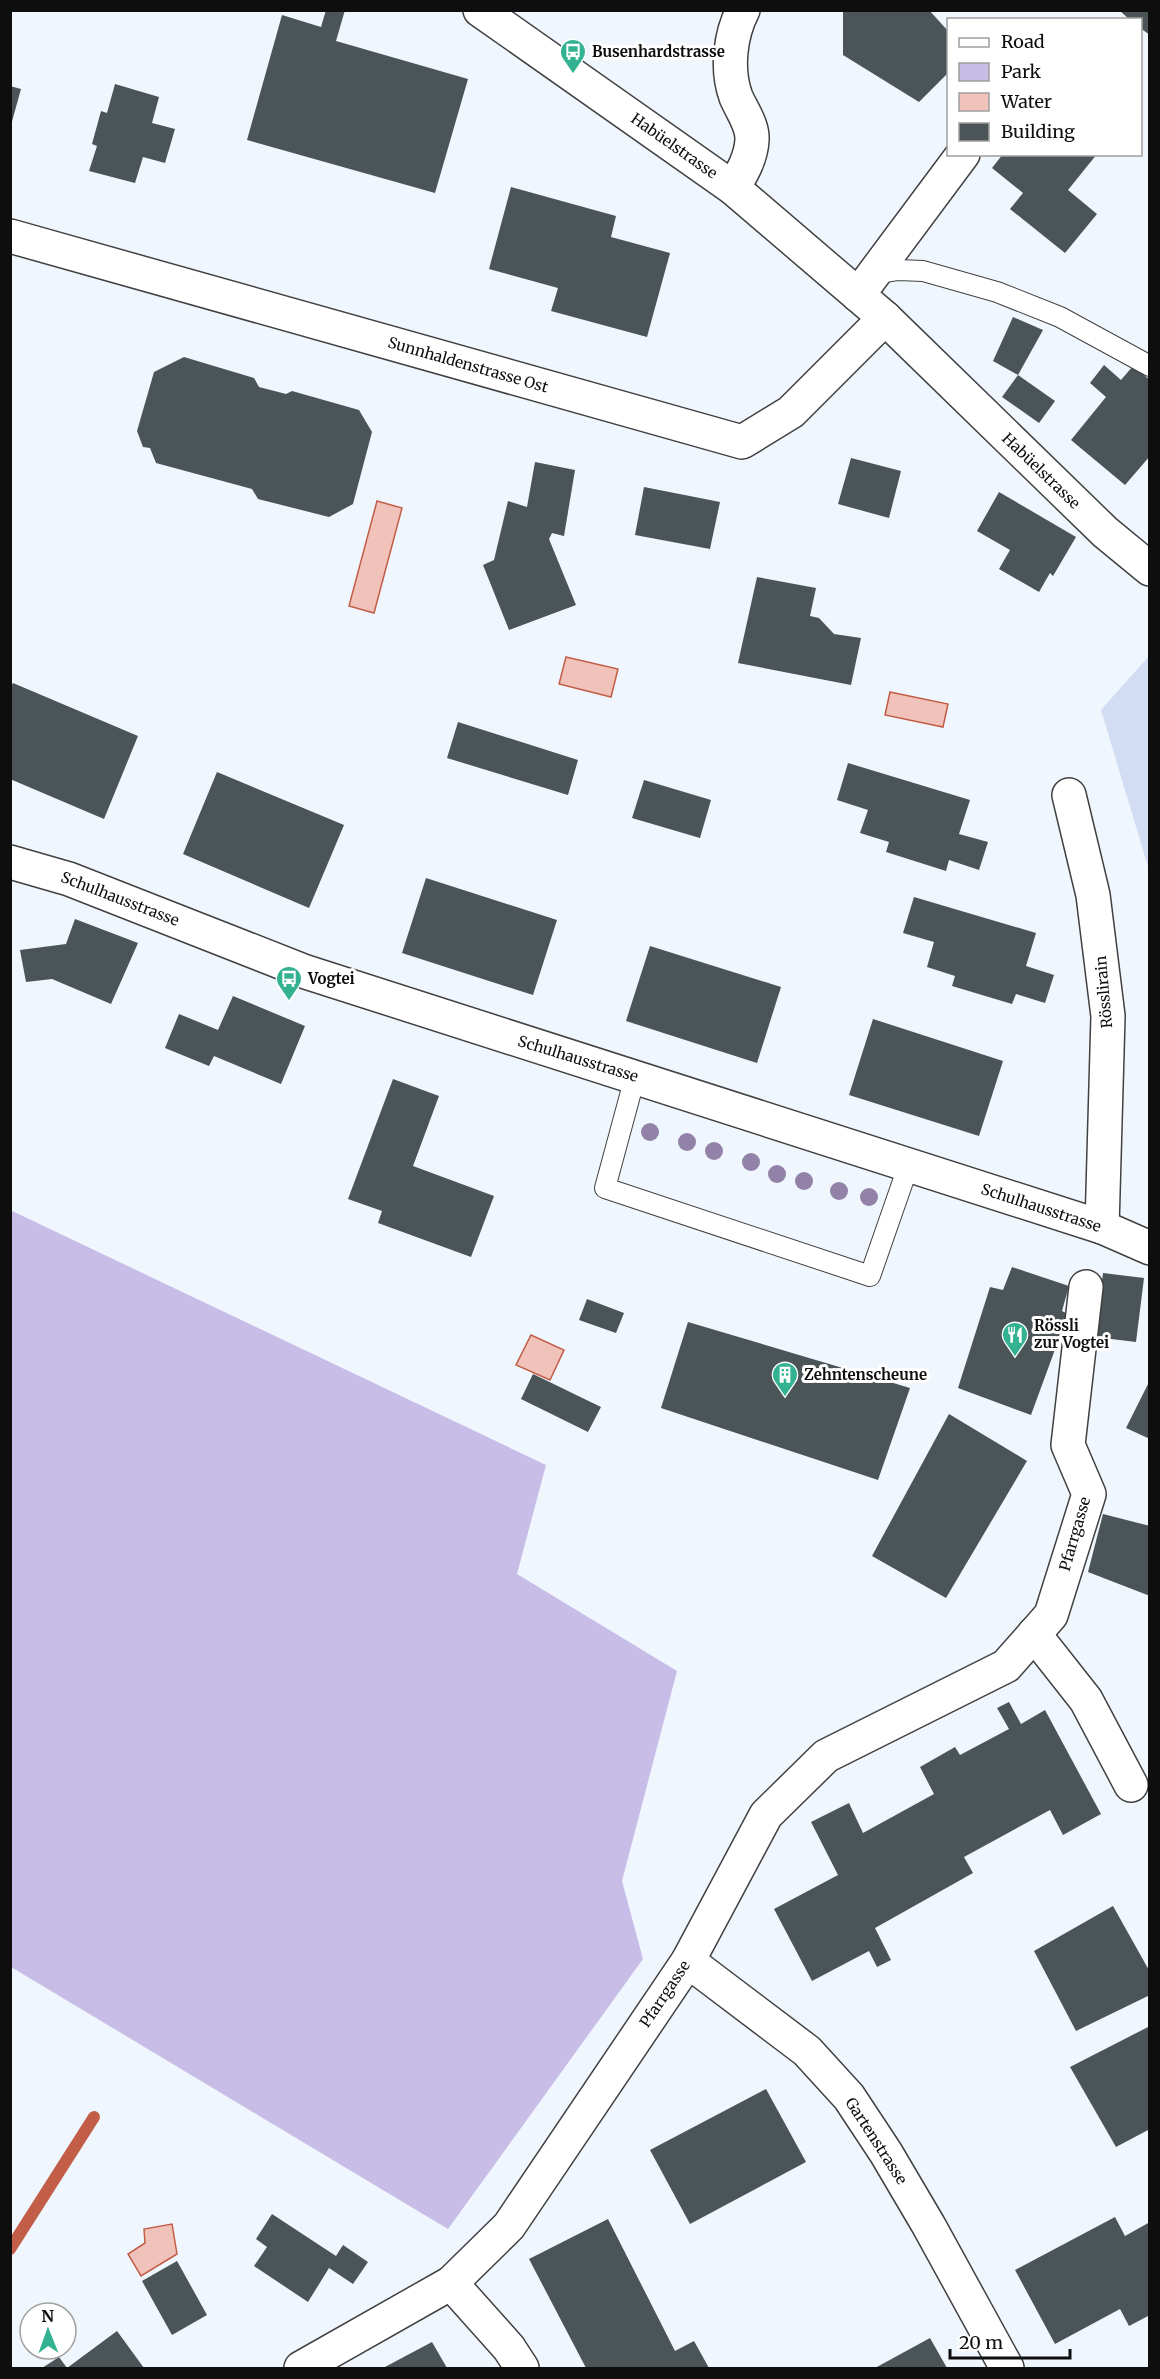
<svg xmlns="http://www.w3.org/2000/svg" width="1160" height="2379" viewBox="0 0 1160 2379" font-family="Merriweather,serif">
  <style>
    .farmland { fill: #d2dcf2 }
    .green { fill: #c7bde6 }
    .water { fill: #f1c2b9; stroke: #c25d47; stroke-width: 1.5 }
    .lines { fill: none; stroke-linecap: round; stroke-linejoin: round }
    .stream { stroke: #c25d47; stroke-width: 12 }
    .building { fill: #4b5456 }
    .lane-casing { stroke: #414141; stroke-width: 22 }
    .street-casing { stroke: #414141; stroke-width: 36 }
    .lane { stroke: #fff; stroke-width: 20 }
    .street { stroke: #fff; stroke-width: 33 }
    .tree { fill: #9382a7 }
    .labels { text-anchor: middle; stroke-width: 6; stroke-linejoin: round; paint-order: stroke }
    .poi-label { font-size: 15px; font-weight: bold; fill: #0e0e0e; stroke: #fff; text-anchor: start }
    .street-label { font-size: 15px; fill: #0e0e0e; stroke: #fff }
  </style>
  <rect width="100%" height="100%" fill="#f0f6fe"/>
  <path class="farmland" d="M1149,656V870L1101,710Z"/>
  <path class="green" d="M10,1210L546,1465L517,1574L677,1671L622,1881L643,1959L448,2229L11,1967Z"/>
  <g class="water">
    <path d="M377,501L402,508L374,613L349,606Z"/>
    <path d="M566,657L618,669L611,697L559,684Z"/>
    <path d="M890,692L948,704L943,727L885,715Z"/>
    <path d="M531,1335L564,1350L550,1380L516,1365Z"/>
    <path d="M172,2224L177,2254L141,2276L128,2254L145,2243L144,2229Z"/>
  </g>
  <g class="lines">
    <path class="stream" d="M10,2249L94,2117"/>
  </g>
  <g class="building">
    <path d="M326,10H345L336,41L468,79L435,193L247,140L282,15L321,27Z"/>
    <path d="M843,10H929L948,31V73L919,102L843,55Z"/>
    <path d="M1119,10H1150V35L1140,28V20H1130Z"/>
    <path d="M115,84L159,97L152,123L175,129L165,163L143,157L135,183L89,171L97,146L92,144L101,111L107,113Z"/>
    <path d="M10,86L21,89L11,125H10Z"/>
    <path d="M1003,154H1097L1068,190L1097,214L1065,253L1010,209L1023,193L992,168Z"/>
    <path d="M511,187L616,216L611,237L670,253L647,337L551,311L558,288L489,269Z"/>
    <path d="M1013,317L1043,330L1018,375L993,361Z"/>
    <path d="M184,357L254,378L259,387L286,394L292,391L359,410L372,432L353,504L329,517L258,499L252,489L156,463L150,448L143,447L137,431L154,372Z"/>
    <path d="M1104,365L1121,380L1133,366L1150,380V456L1125,485L1071,440L1106,397L1090,383Z"/>
    <path d="M1018,375L1055,401L1039,423L1002,397Z"/>
    <path d="M851,458L901,471L889,518L838,504Z"/>
    <path d="M535,462L575,470L564,536L552,533L549,539L576,605L509,630L483,565L494,560L508,501L527,507Z"/>
    <path d="M644,487L720,502L710,549L635,535Z"/>
    <path d="M999,492L1076,537L1053,576L1050,573L1039,592L999,569L1010,550L977,531Z"/>
    <path d="M757,577L816,588L810,616L819,618L834,634L861,638L851,685L738,663Z"/>
    <path d="M13,683L138,736L104,819L10,779V688Z"/>
    <path d="M458,722L578,760L568,795L447,758Z"/>
    <path d="M848,763L970,800L959,834L988,842L979,870L949,860L946,871L886,852L889,842L860,833L868,810L837,800Z"/>
    <path d="M217,772L344,825L309,908L183,854Z"/>
    <path d="M644,780L711,800L700,838L632,818Z"/>
    <path d="M426,878L557,920L533,995L402,953Z"/>
    <path d="M914,897L1036,933L1026,966L1054,975L1045,1003L1016,994L1012,1004L952,986L955,976L927,967L934,942L903,933Z"/>
    <path d="M75,919L138,943L111,1004L52,979L26,982L20,950L66,944Z"/>
    <path d="M650,946L781,987L757,1063L626,1021Z"/>
    <path d="M233,996L305,1026L281,1084L214,1056L209,1066L165,1048L179,1014L218,1030Z"/>
    <path d="M873,1019L1003,1061L979,1136L849,1095Z"/>
    <path d="M393,1079L439,1096L413,1166L494,1196L471,1257L378,1223L382,1211L348,1199Z"/>
    <path d="M1012,1267L1069,1286L1062,1311L1068,1314L1031,1415L958,1388L990,1287L1003,1290Z"/>
    <path d="M1103,1273L1144,1278L1136,1342L1095,1337Z"/>
    <path d="M587,1299L624,1313L616,1333L579,1320Z"/>
    <path d="M688,1322L910,1388L878,1480L661,1408Z"/>
    <path d="M533,1374L601,1407L588,1432L521,1399Z"/>
    <path d="M1150,1380V1439L1126,1428Z"/>
    <path d="M949,1414L1027,1461L946,1598L872,1556Z"/>
    <path d="M1103,1514L1150,1526V1596L1088,1572Z"/>
    <path d="M1009,1702L1021,1724L1045,1710L1101,1814L1063,1835L1050,1810L964,1857L973,1873L875,1928L891,1960L877,1967L869,1951L812,1981L774,1909L838,1875L811,1822L849,1803L863,1833L934,1794L920,1767L955,1747L960,1755L1009,1729L997,1708Z"/>
    <path d="M1113,1906L1150,1972V1995L1076,2031L1034,1951Z"/>
    <path d="M1150,2026V2129L1116,2147L1070,2067Z"/>
    <path d="M766,2089L806,2162L690,2224L650,2150Z"/>
    <path d="M272,2214L336,2256L343,2245L368,2262L353,2284L329,2268L308,2302L254,2266L267,2247L256,2239Z"/>
    <path d="M1115,2217L1125,2236L1150,2222V2315L1129,2326L1120,2309L1055,2344L1015,2270Z"/>
    <path d="M608,2219L675,2351L694,2341L709,2368H586L529,2259Z"/>
    <path d="M177,2261L207,2315L172,2335L142,2281Z"/>
    <path d="M117,2331L144,2368H42L59,2357L67,2368Z"/>
    <path d="M930,2338L947,2368H875Z"/>
    <path d="M432,2342L447,2368H383Z"/>
  </g>
  <g class="lines">
    <defs>
      <g id="lane">
        <path d="M874,274L898,270L923,271L997,292L1060,317L1150,366"/>
        <path d="M635,1077L605,1188L870,1276L909,1164"/>
      </g>
      <g id="street">
        <path d="M480,10L733,188L885,318L1105,532L1150,569"/>
        <path d="M733,188C742,173 751,158 752,140C753,125 742,111 736,97C726,70 730,35 743,10"/>
        <path d="M10,236L742,442L791,412L885,318"/>
        <path d="M858,295L963,154"/>
        <path d="M1069,795L1093,895L1108,1016L1102,1227"/>
        <path d="M10,862L69,879L306,972L1102,1227L1150,1248"/>
        <path d="M1034,1634L1086,1700L1131,1785"/>
        <path d="M688,1961L807,2051L849,2097L886,2153L929,2226L1007,2368"/>
        <path d="M451,2283L509,2348L522,2368"/>
        <path d="M301,2368L451,2283L509,2226L688,1961L766,1815L826,1756L1006,1666L1051,1615L1089,1494L1068,1445L1086,1287"/>
      </g>
    </defs>
    <use href="#lane" class="lane-casing"/>
    <use href="#street" class="street-casing"/>
    <use href="#lane" class="lane"/>
    <use href="#street" class="street"/>
  </g>
  <g class="tree">
    <circle cx="650" cy="1132" r="9"/>
    <circle cx="687" cy="1142" r="9"/>
    <circle cx="714" cy="1151" r="9"/>
    <circle cx="751" cy="1162" r="9"/>
    <circle cx="777" cy="1174" r="9"/>
    <circle cx="804" cy="1181" r="9"/>
    <circle cx="839" cy="1191" r="9"/>
    <circle cx="869" cy="1197" r="9"/>
  </g>
  <defs>
    <symbol id="bus-pin" viewBox="-11 -11 22 30"><path d="M0 17L-7.5 6A9.5 9.5 0 1 1 7.5 6Z" fill="#32b290" stroke="#fff"/><path d="M-5-6H5V4H4V6H2V4H-2V6H-4V4H-5ZM-3.5-4V0h7V-4ZM-3.5 1.2v1.5H-2V1.2ZM2 1.2v1.5H3.5V1.2Z" fill="#fff"/></symbol>
    <symbol id="restaurant-pin" viewBox="-11 -11 22 30"><path d="M0 17L-7.5 6A9.5 9.5 0 1 1 7.5 6Z" fill="#32b290" stroke="#fff"/><path d="M-5-6h1v4h1v-4h1v4h1v-4h1v5L-1.5 .5V6h-2V.5L-5-1ZM5-6V6H3V1.5H1.5Q1.5-4 5-6Z" fill="#fff"/></symbol>
    <symbol id="building-pin" viewBox="-11 -11 22 30"><path d="M0 17L-7.5 6A9.5 9.5 0 1 1 7.5 6Z" fill="#32b290" stroke="#fff"/><path d="M-4-6H4V6H1V3H-1V6H-4ZM-2.5-4.3h1.7v1.8h-1.7ZM.8-4.3h1.7v1.8H.8ZM-2.5-1h1.7V.8h-1.7ZM.8-1h1.7V.8H.8Z" fill="#fff"/></symbol>
  </defs>
  <g fill-rule="evenodd">
    <use href="#bus-pin" x="558" y="37" width="30" height="40"/>
    <use href="#bus-pin" x="274" y="964" width="30" height="40"/>
    <use href="#restaurant-pin" x="1000" y="1320" width="30" height="40"/>
    <use href="#building-pin" x="770" y="1360" width="30" height="40"/>
  </g>
  <g class="labels">
    <g class="poi-label">
      <text x="592" y="57">Busenhardstrasse</text>
      <text x="308" y="984">Vogtei</text>
      <text x="1034" y="1331">Rössli<tspan x="1034" dy="17">zur Vogtei</tspan></text>
      <text x="804" y="1380">Zehntenscheune</text>
    </g>
    <g class="street-label">
      <text transform="translate(674 146) rotate(35)" y="5">Habüelstrasse</text>
      <text transform="translate(468 365) rotate(16)" y="5">Sunnhaldenstrasse Ost</text>
      <text transform="translate(1041 471) rotate(44)" y="5">Habüelstrasse</text>
      <text transform="translate(120 899) rotate(21)" y="5">Schulhausstrasse</text>
      <text transform="translate(1104 992) rotate(-95)" y="5">Rösslirain</text>
      <text transform="translate(578 1059) rotate(17)" y="5">Schulhausstrasse</text>
      <text transform="translate(1041 1208) rotate(18)" y="5">Schulhausstrasse</text>
      <text transform="translate(1075 1534) rotate(-74)" y="5">Pfarrgasse</text>
      <text transform="translate(665 1994) rotate(-56)" y="5">Pfarrgasse</text>
      <text transform="translate(876 2141) rotate(57)" y="5">Gartenstrasse</text>
    </g>
  </g>
  <rect width="1160" height="2379" fill="none" stroke="#0e0e0e" stroke-width="24"/>
  <rect x="947" y="18" width="195" height="138" fill="#ffffff" stroke="#9f9f9f" stroke-width="1.5"/>
  <rect x="959" y="38" width="30" height="9" fill="#ffffff" stroke="#9f9f9f" stroke-width="1.5"/>
  <text x="1001" y="48" font-size="18" fill="#0e0e0e">Road</text>
  <rect x="959" y="63" width="30" height="18" fill="#c7bde6" stroke="#9f9f9f" stroke-width="1.5"/>
  <text x="1001" y="78" font-size="18" fill="#0e0e0e">Park</text>
  <rect x="959" y="93" width="30" height="18" fill="#f1c2b9" stroke="#9f9f9f" stroke-width="1.5"/>
  <text x="1001" y="108" font-size="18" fill="#0e0e0e">Water</text>
  <rect x="959" y="123" width="30" height="18" fill="#4b5456" stroke="#9f9f9f" stroke-width="1.5"/>
  <text x="1001" y="138" font-size="18" fill="#0e0e0e">Building</text>
  <g transform="translate(48 2331) rotate(359)"><circle r="28" fill="#ffffff" stroke="#9f9f9f" stroke-width="1.5"/>
  <path d="M0-4.5L10 22L0 15L-10 22Z" fill="#32b290"/>
  <text y="-9" font-size="16" font-weight="bold" text-anchor="middle" fill="#0e0e0e">N</text>
  </g>
  <path d="M950 2349v9h120v-9" fill="none" stroke="#0e0e0e" stroke-width="3"/>
  <text x="959" y="2349" font-size="18" fill="#0e0e0e" stroke="#ffffff" stroke-width="4.5" paint-order="stroke">20 m</text>
</svg>
